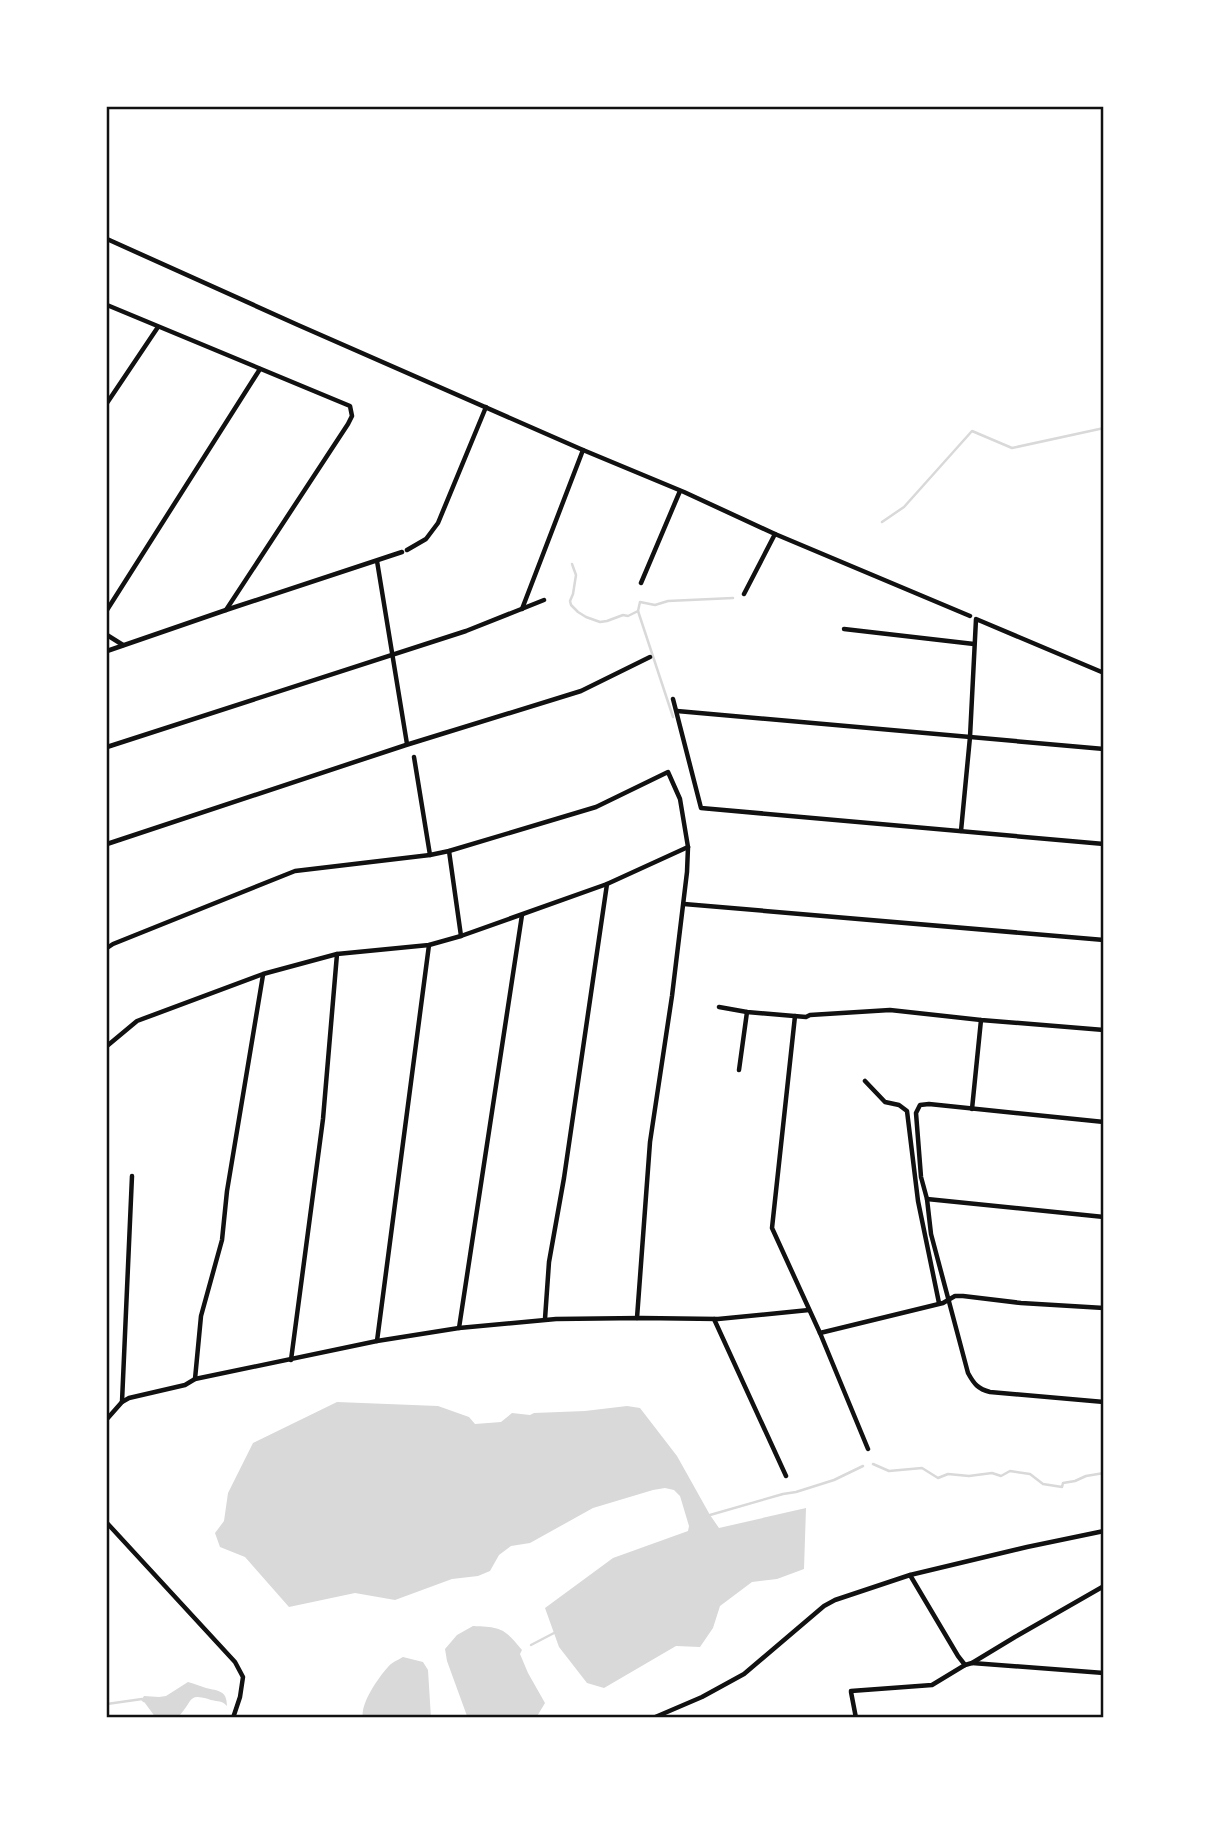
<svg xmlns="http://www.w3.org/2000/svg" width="1211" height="1825" viewBox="0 0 1211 1825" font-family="'Source Sans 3',sans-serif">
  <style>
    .water { fill: #d9d9d9 }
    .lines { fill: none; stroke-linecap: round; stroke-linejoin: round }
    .stream { stroke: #d9d9d9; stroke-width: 2.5 }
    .minor { stroke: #111; stroke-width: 4.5 }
    .neatline { fill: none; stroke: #111; stroke-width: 2.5 }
  </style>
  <rect width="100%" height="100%" fill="#fff"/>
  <g class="water">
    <path d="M337,1402L438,1406L469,1417L475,1424L501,1422L512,1413L530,1415L534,1413L585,1411L627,1406L640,1408L677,1456L710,1515L719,1528L806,1508L804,1569L777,1579L752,1582L720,1606L713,1628L700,1647L676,1646L604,1688L587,1683L559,1647L545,1608L613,1558L688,1531L689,1526L680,1496L674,1490L665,1488L653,1490L593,1508L530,1543L511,1546L499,1555L490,1571L478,1576L452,1579L395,1600L355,1593L289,1607L245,1557L220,1547L215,1533L224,1521L228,1493L253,1443Z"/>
    <path d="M473,1626C501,1627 504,1628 522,1650L520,1654L528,1673L545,1703L536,1718H469L467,1716L447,1661L445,1649L457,1635Z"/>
    <path d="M403,1657L423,1662L428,1670L431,1718H363C360,1704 378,1678 388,1667C392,1662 398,1660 403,1657Z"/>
    <path d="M188,1682C195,1684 200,1686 206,1688C218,1691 227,1690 227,1706C221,1700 219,1702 211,1700C188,1693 194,1699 180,1715H168L165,1718H156L142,1699L144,1696L159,1697L166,1696Z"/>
  </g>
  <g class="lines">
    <g class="stream">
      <path d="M882,522L904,507L972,431L1012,448L1104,428"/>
      <path d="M572,564L576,575L573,594L570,601L571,605L578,612L586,617L600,622L607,621L623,615L628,616L638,611L640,602L655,605L668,601L733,598"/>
      <path d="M638,611L673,717"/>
      <path d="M873,1464L889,1471L922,1468L938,1478L948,1474L969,1476L992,1473L1001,1476L1010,1471L1030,1474L1043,1484L1062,1487L1063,1483L1075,1481L1086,1476L1104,1473"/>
      <path d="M710,1515L783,1494L796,1492L834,1480L863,1466"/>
      <path d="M531,1645L554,1633"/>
      <path d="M107,1704L142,1699L144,1701"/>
    </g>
    <g class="minor">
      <path d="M107,239L298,325L583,450L684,492L775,534L970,616"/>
      <path d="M107,305L350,406L352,416L348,424L226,610"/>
      <path d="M107,403L158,327"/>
      <path d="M407,550L426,539L438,523L486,407"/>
      <path d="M377,561L407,744"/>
      <path d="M641,583L680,491"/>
      <path d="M744,594L775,534"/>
      <path d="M522,609L583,450"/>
      <path d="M107,610L260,369"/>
      <path d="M844,629L974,644"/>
      <path d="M107,635L123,645"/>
      <path d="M107,651L226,610L402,552"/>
      <path d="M673,699L701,808L1104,844"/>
      <path d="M677,711L1104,749"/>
      <path d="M107,747L466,631L544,600"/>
      <path d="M414,757L430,855"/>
      <path d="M961,831L970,737L976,619L1104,673"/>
      <path d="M107,844L406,745L581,691L650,657"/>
      <path d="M449,851L461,936"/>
      <path d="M684,904L1104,940"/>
      <path d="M107,948L113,944L295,871L430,855L449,851L596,807L668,772L680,799L688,847L687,872L672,996L650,1142L637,1318"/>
      <path d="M719,1007L747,1012L806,1017L810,1015L890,1010L981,1020L1104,1030"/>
      <path d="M795,1016L772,1228L820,1333L868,1449"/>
      <path d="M107,1046L137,1021L263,974L337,954L429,945L461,936L607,884L688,847"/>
      <path d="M739,1070L747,1012"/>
      <path d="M865,1081L885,1102L899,1105L907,1111L918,1201L939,1303"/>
      <path d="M972,1109L981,1020"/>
      <path d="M1104,1122L929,1104L920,1105L916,1113L921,1177L927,1199L931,1234L968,1373C974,1384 978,1389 990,1392L1104,1402"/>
      <path d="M927,1199L1104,1217"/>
      <path d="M545,1319L549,1262L564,1178L607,884"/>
      <path d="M714,1319L786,1476"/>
      <path d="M459,1328L522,915"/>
      <path d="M820,1333L943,1303L955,1296H963L1021,1303L1104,1308"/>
      <path d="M377,1341L429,945"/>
      <path d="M291,1360L323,1119L337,954"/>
      <path d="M195,1379L201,1316L222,1240L227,1191L263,975"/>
      <path d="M122,1402L132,1176"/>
      <path d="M107,1419L122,1402L129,1398L185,1385L195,1379L377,1341L459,1328L556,1319L641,1318L718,1319L809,1310"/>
      <path d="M107,1523L235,1662L243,1677L240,1697L233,1718"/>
      <path d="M910,1575L958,1656L965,1665"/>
      <path d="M972,1663L1104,1673"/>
      <path d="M851,1691L932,1685L965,1665L972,1663L1015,1637L1104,1586"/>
      <path d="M851,1692L856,1718"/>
      <path d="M653,1718L702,1697L744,1674L824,1606L835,1600L910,1575L1027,1547L1104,1531"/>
    </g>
  </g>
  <rect width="1211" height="1825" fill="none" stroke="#ffffff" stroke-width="217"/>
  <rect x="108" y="108" width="994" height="1608" class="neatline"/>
</svg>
